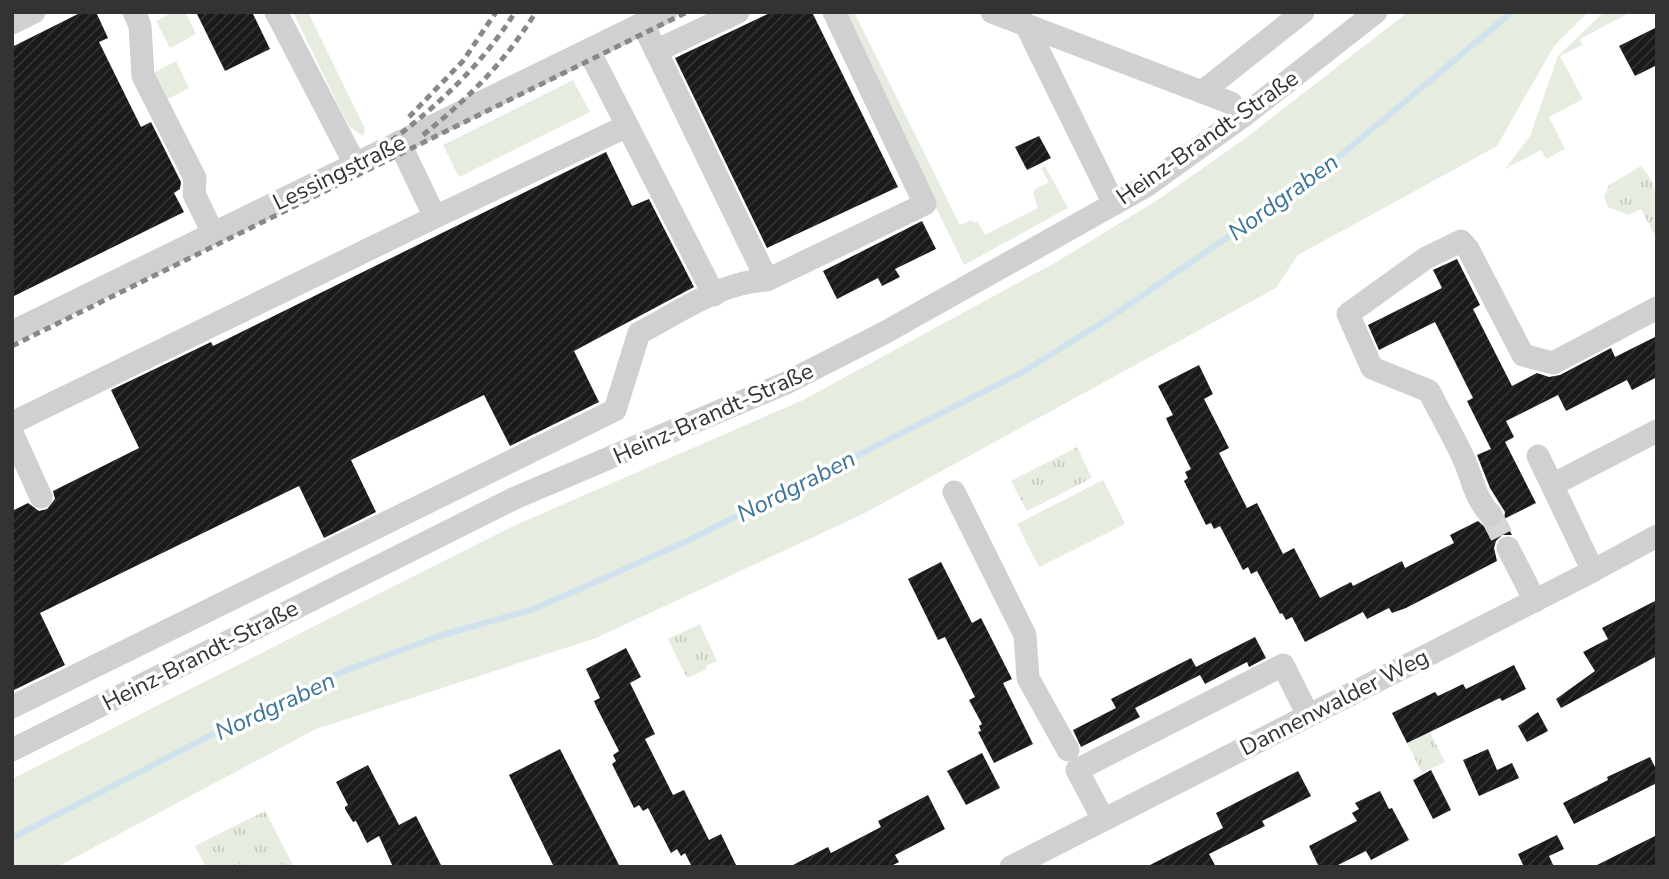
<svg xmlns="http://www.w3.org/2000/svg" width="1669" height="879" viewBox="0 0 1669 879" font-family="'Nunito Sans',sans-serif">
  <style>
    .grass { fill: #e6ecdf }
    .park { fill: url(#park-tufts) }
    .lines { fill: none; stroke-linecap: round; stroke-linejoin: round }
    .stream { stroke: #cfe2ee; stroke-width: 6 }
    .building { fill: url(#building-hatch) }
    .minor-tunnel { stroke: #d6d6d6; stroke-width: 23; stroke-dasharray: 23 11; stroke-linecap: butt }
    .minor { stroke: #d0d0d0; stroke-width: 23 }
    .rail { stroke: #888; stroke-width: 5; stroke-dasharray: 7 5; stroke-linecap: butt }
    .labels { text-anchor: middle; stroke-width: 7; stroke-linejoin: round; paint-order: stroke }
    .street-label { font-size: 23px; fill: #333; stroke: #fff }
    .water-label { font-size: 24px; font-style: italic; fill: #3f7597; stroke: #fff }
  </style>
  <defs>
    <pattern id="park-tufts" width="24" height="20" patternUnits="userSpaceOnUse" patternTransform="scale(1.75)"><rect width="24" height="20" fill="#e6ecdf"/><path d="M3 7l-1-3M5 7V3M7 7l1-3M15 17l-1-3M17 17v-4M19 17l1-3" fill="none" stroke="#c6cbc0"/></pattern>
    <pattern id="building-hatch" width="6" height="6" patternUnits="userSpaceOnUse" patternTransform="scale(1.75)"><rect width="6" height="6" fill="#1a1a1a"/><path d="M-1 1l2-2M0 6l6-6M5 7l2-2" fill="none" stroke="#333"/></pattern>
  </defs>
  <rect width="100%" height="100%" fill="#fff"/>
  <g class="grass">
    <path d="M173,12H185L196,34L170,48L156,21Z"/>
    <path d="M293,12H308L365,129L363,136L350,127L343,115Z"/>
    <path d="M841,12H854L960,225L972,220L974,223L977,221L985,235L1038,208L1033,193L1035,189L1049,182L1041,168L1045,166L1068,208L964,265Z"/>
    <path d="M1408,12H1588L1554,46L1497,146L1298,255L1276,288L863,514L596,638L316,729L57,867H12V779L511,527L803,400L1058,261L1156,201L1243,140Z"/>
    <path d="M1604,12H1631L1580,39L1582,45L1560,56L1583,99L1549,117L1565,149L1546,159L1541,150L1505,169L1530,136L1558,56Z"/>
    <path d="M176,61L189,88L162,102L149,75Z"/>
    <path d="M573,80L590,112L459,177L443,145Z"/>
    <path d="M1103,480L1125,524L1039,567L1017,524Z"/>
  </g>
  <g class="park">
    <path d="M1641,166C1661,188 1657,211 1657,239L1641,209L1629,215L1608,207L1604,197L1609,185Z"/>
    <path d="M1077,447L1092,478L1027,511L1011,481Z"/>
    <path d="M700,624L717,661L706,666L707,669L687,678L668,639Z"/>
    <path d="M1430,732L1445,762L1422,773L1407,743Z"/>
    <path d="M265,811L294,867H206L195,846Z"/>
  </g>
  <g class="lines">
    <path class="stream" d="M12,838L277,701L342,672L442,635L531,610L582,588L689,540L1021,373L1108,319L1311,180L1512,12"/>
  </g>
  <g class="building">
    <path d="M82,12H96L108,38L99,42L141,127L151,122L181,182L180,189L174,193L184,212L12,297V47Z"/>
    <path d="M196,12H252L270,49L225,71Z"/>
    <path d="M772,12H812L898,187L767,248L675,58Z"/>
    <path d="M1657,27V65L1635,76L1619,46Z"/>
    <path d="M1039,136L1051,158L1027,170L1015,147Z"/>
    <path d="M606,152L632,206L649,199L694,287L574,351L599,402L510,446L484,395L351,460L376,512L324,538L299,486L40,613L65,665L12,691V511L28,503L39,511L47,509L55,499L53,491L139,448L111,390L211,342L213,346Z"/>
    <path d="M922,221L936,249L895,269L900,277L882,286L878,278L837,299L823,271Z"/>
    <path d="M1457,259L1480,305L1473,309L1512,386L1537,373L1549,377L1560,375L1611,348L1615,357L1657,336V377L1632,390L1627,380L1566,411L1558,395L1506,421L1514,437L1505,442L1536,503L1504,519L1505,512L1490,488L1477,455L1491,449L1467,401L1473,398L1435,322L1379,350L1368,325L1442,288L1433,270Z"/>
    <path d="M1199,365L1213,394L1204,399L1229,448L1219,453L1247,508L1257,503L1283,554L1294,548L1320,598L1351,582L1353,586L1402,561L1405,568L1454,543L1450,535L1478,521L1486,528L1493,529L1500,526L1504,520L1512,535H1502L1496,541L1494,548L1497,561L1406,608L1392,613L1389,608L1367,619L1363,612L1305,642L1292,617L1286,620L1282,613L1280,614L1257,571L1251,574L1248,567L1243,570L1220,526L1214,529L1211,523L1206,525L1184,481L1188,478L1185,472L1191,469L1169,425L1166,418L1173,415L1158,386Z"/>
    <path d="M941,562L972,623L981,618L1012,679L1003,683L1033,744L994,763L978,732L981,731L979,726L982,724L969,700L975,697L945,637L938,640L908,579Z"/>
    <path d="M1657,600V656L1561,708L1556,699L1595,671L1583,652L1608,639L1602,628Z"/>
    <path d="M1255,637L1266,658L1249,667L1247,662L1205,684L1200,675L1135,708L1140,717L1081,747L1073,730L1116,708L1111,699L1191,658L1196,667Z"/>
    <path d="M626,648L641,677L630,683L655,734L645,739L673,795L684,790L709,840L721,834L737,867H692L685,853L681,856L677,849L671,853L648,808L643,811L639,805L634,808L612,764L616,761L613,755L619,751L597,708L594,701L600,698L586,669Z"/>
    <path d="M1514,665L1526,689L1502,701L1500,698L1407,743L1392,713L1435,692L1438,696L1463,684L1466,689Z"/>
    <path d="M1538,712L1548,731L1527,742L1518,726Z"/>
    <path d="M560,749L620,867H554L509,775Z"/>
    <path d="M1488,749L1497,770L1512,763L1519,778L1479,796L1463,760Z"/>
    <path d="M982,753L1000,788L966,805L947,771Z"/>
    <path d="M1650,757L1657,771V783L1574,824L1563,803L1608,780L1607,777Z"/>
    <path d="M368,765L399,825L416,816L442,867H393L379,836L367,843L356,821L353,822L345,809V807L348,805L336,782Z"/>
    <path d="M1431,770L1451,810L1433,819L1413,780Z"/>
    <path d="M1298,771L1311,796L1262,821L1265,826L1209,854L1216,867H1146L1223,828L1216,813Z"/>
    <path d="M1380,791L1389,809L1392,808L1409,840L1371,860L1366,851L1334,867H1319L1309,846L1357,821L1352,813L1359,809L1355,803Z"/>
    <path d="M928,795L945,829L895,855L899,862L889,867H789L828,847L831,853L881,827L878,821Z"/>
    <path d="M1557,835L1564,849L1549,856L1554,867H1524L1518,854Z"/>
    <path d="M1657,835V867H1593Z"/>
  </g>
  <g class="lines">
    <path class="minor-tunnel" d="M1491,515L1508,548"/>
    <g class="minor">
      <path d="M134,12L140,26L143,76L195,178L194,194L213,233"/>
      <path d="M276,12L355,164"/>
      <path d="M992,12L1231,103L1242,117"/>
      <path d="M12,23L34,12"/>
      <path d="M643,24L767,280"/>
      <path d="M1026,25L1114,204"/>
      <path d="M589,51L714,295"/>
      <path d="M656,51L738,12"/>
      <path d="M1202,92L1303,12"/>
      <path d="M399,142L435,217"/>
      <path d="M12,332L666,12"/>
      <path d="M12,423L435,217L627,126"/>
      <path d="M12,433L41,497"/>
      <path d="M1538,456L1552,485"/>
      <path d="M954,492L1025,635L1028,678L1068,750"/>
      <path d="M1491,515C1474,498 1472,476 1462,455C1452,434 1440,413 1429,391L1372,368L1348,314L1426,258L1461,241L1468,249L1523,355L1553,363L1657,308"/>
      <path d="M1508,548L1535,601"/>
      <path d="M1593,571L1552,485L1657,431"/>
      <path d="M12,707L615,410L639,333C678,313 722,281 767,280L925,204L834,12"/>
      <path d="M12,750L515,498L786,383L884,333L1146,186L1242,117L1376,12"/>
      <path d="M1103,819L1077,770L1283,665L1308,715"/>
      <path d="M1011,867L1585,575L1657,536"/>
    </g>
    <g class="rail">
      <path d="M409,117L463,61L496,12"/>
      <path d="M423,135C470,97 504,63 536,12"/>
      <path d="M353,169C415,125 474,78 515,12"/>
      <path d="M12,346L687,12"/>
    </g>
  </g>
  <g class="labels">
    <g class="street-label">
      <text transform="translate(1207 137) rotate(-35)" y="8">Heinz-Brandt-Straße</text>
      <text transform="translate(339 172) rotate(-26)" y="8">Lessingstraße</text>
      <text transform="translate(713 413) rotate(-24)" y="8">Heinz-Brandt-Straße</text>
      <text transform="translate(200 655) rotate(-27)" y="8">Heinz-Brandt-Straße</text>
      <text transform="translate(1334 702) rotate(-27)" y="8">Dannenwalder Weg</text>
    </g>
    <g class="water-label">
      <text transform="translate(1283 197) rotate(-36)" y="8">Nordgraben</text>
      <text transform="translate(796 486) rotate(-27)" y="8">Nordgraben</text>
      <text transform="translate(275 706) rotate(-25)" y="8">Nordgraben</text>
    </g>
  </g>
  <rect width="1669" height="879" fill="none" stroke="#333333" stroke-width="28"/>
</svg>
